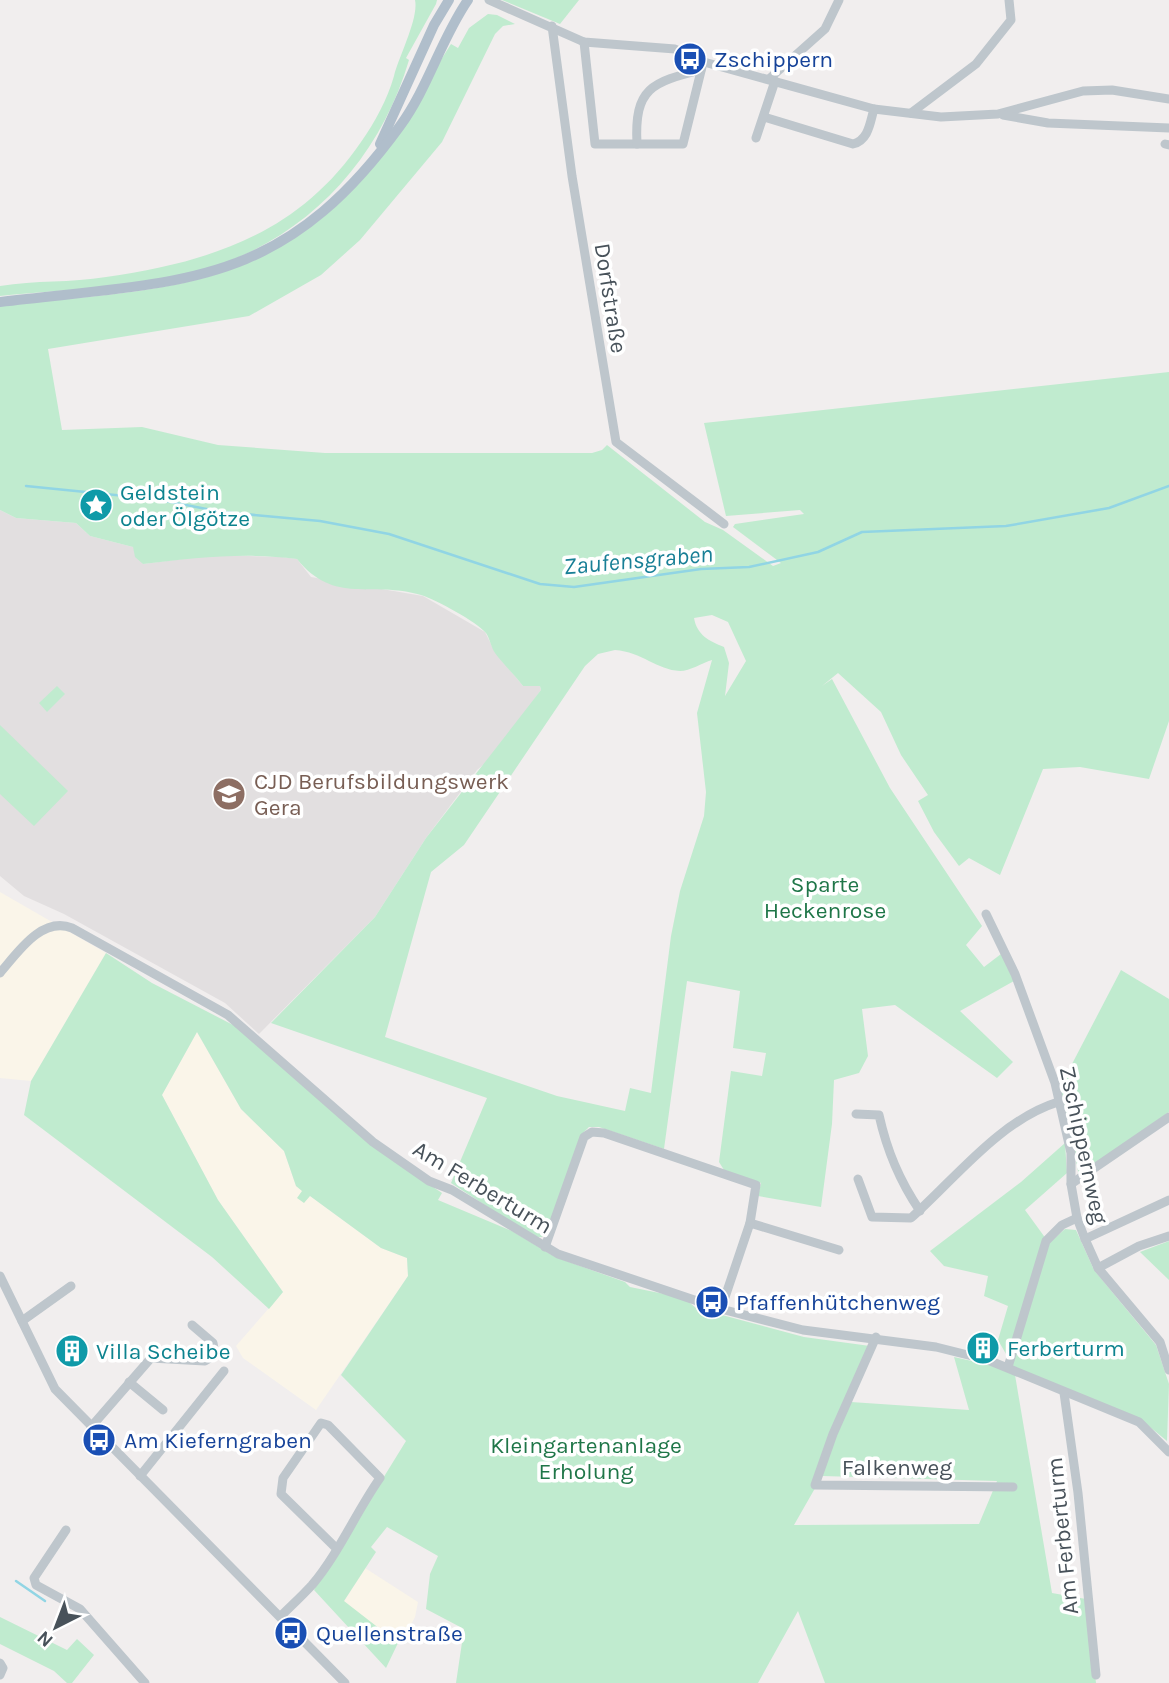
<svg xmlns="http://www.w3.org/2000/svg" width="1169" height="1683" viewBox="0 0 1169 1683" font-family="Karla,sans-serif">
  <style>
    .commercial { fill: #faf5e9 }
    .education { fill: #e2dfe0 }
    .green { fill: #c0ebcf; fill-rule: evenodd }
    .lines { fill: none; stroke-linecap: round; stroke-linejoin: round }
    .stream { stroke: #91d5e4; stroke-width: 2.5 }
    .minor { stroke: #bec6cc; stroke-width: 9 }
    .major { stroke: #b0becb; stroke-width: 10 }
    .labels { text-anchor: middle; stroke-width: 7; stroke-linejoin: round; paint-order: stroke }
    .transit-label { font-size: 23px; fill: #164399; stroke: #fff; text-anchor: start }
    .street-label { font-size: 23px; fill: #48525a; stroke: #fff }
    .culture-label { font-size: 23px; fill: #0d838f; stroke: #fff; text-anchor: start }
    .education-label { font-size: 23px; fill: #785e54; stroke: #fff; text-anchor: start }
    .park-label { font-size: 23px; fill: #1f7648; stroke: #fff }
    .water-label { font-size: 24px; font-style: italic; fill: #187f96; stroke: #fff }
  </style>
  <rect width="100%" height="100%" fill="#f1eeee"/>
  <g class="commercial">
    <path d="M0,892L106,953L31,1081L0,1078Z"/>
    <path d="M197,1032L241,1109L284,1151L296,1186L303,1191L298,1197L310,1196L381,1248L407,1258L408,1276L316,1410L243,1358L236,1346L283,1292L218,1200L162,1095Z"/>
    <path d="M365,1568L418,1602L415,1617L401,1644L343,1603Z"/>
  </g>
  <path class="education" d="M0,510L16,518L76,523L90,536L133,547L143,564L213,555L282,557L297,559L311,577L423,596L485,632L495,652L523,686H540L541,690L509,735L494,756L477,770L426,838L375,917L259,1034L225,1003L64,914L24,896L0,876Z"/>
  <g class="green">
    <path d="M415,0H437L436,4L406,58L409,60C378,166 298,247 191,273C129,289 63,289 0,296V286C35,280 71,283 106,277C211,262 299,233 361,142C375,122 387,100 394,76C399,56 419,18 415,0Z"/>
    <path d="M502,0H579L560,24Z"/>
    <path d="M488,14L497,15L515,24L503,26L495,34L442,142L360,240L321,275L249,316L48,349L62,430L142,427L218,445L325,453H592L602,450L607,445L705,522L723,530L773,566L781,563L733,527L735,524L804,514L800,510L726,516L704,423L1169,372V721L1149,779L1080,767L1043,769L1000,875L969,858L959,866L934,832L918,801L928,795L901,755L881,712L838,673L822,686L832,679L890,788L982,926L966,945L984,967L1001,954L1014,981L960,1011L1013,1062L997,1078L895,1005L862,1009L868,1056L859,1073L834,1080L832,1124L821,1207L758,1196L761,1183L724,1170L719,1162L731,1071L762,1076L766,1053L733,1048L740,991L687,981L664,1149L599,1127H589L583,1133L547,1233L542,1237H534L451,1183L487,1098L271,1023L375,917L426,838L541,690L540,686H523C514,674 503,664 495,653C491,647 490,639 486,633C476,621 436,600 421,595C371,580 335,606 297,559C246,552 194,558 143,564L135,557L133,547L90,536L76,523L16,518L0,510V305C154,290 272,293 378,161C407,126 426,82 451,44L458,48L469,28ZM712,615L728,622L746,661L725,696L729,663L724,647C709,641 697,635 694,618ZM615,650C642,652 657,670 680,671C690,671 702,663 712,660L697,713L706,792L704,816L680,891L671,936L651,1093L630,1088L625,1111L557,1096L385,1037L431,872L464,845L585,666L598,654Z"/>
    <path d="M57,686L65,694L47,712L39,703Z"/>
    <path d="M0,725L68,791L34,826L0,794Z"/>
    <path d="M106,953L152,983L235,1026L377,1149L442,1193L438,1200L512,1231L555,1257L625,1282L630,1287L684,1298L696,1308L804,1337L870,1346L839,1426L851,1402L969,1410L954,1357L1003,1368L1015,1375L1052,1593L1086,1599L1096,1683H825L798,1611L758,1683H456L464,1629L426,1609L430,1574L438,1556L387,1527L371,1547L376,1552L344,1601L398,1643L386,1668L314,1590L406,1441L341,1375L408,1276L407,1258L381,1248L310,1196L304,1203L297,1198L302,1191L296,1186L284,1151L241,1109L197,1032L162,1095L218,1200L283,1292L269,1309L212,1257L24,1115L31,1081ZM822,1476L997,1481L979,1524L794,1525Z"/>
    <path d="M1121,970L1169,999V1112L1079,1175L1060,1087Z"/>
    <path d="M1065,1143L1067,1173L1025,1210L1049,1243L1065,1229L1076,1230L1094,1270L1156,1345L1169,1384L1167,1441L1139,1418L1014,1368L998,1340L1008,1306L984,1296L988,1276L944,1266L930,1251L1021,1182Z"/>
    <path d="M1169,1241V1280L1140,1252Z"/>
    <path d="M0,1617L67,1650L77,1639L94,1655L72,1683H67L54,1671L0,1644Z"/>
  </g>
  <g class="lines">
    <g class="stream">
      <path d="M26,486L155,499L222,512L320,521L389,534L540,584L574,587L701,569L749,567L818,552L862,532L1006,526L1109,508L1169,486"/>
      <path d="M16,1581L45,1601"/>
    </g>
    <g class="minor">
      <path d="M489,0L584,42L675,49L704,62L874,109L941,117L998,114L1083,91L1112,90L1169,99"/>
      <path d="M552,26L572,176L616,442L724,524"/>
      <path d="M584,42L595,144H637C634,88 652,82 701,70"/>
      <path d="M769,79L825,29L839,0"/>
      <path d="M911,113L976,64L1011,20L1009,0"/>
      <path d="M1003,115L1048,123L1169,128"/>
      <path d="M764,117L853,144C869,140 870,122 874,109"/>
      <path d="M756,138L775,81"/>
      <path d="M637,144H683L702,67"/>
      <path d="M1165,144L1169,145"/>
      <path d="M986,914L1015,974L1055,1083L1071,1153V1184L1077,1218L1085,1239L1098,1268L1160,1342L1169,1370"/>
      <path d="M0,973C18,952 42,916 72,928L228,1015L373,1142L429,1181L452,1190L558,1254L721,1309L803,1330L936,1347L988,1360L1139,1422L1169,1452"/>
      <path d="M856,1114L879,1115C887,1151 899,1180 920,1211"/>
      <path d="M858,1179L872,1217L911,1218C955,1179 1000,1120 1058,1102"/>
      <path d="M1071,1184L1169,1117"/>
      <path d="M750,1223L839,1250"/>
      <path d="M1085,1239L1169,1200"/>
      <path d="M545,1247L584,1137L592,1132L604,1133L756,1185L750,1223L721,1309"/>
      <path d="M1098,1268L1139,1246L1169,1236"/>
      <path d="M0,1276L55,1389L345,1683"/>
      <path d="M22,1321L71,1286"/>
      <path d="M876,1337L833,1434L815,1485L1013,1487"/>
      <path d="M1008,1367L1046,1241L1062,1225L1077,1218"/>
      <path d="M129,1382L163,1410"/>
      <path d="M1064,1393L1078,1493L1096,1675"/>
      <path d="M91,1427L151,1358L205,1361L215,1355L213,1343L192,1325"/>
      <path d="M140,1476L224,1371"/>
      <path d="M66,1530L34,1578L36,1585L80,1609L145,1683"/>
      <path d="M281,1616C291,1606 302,1596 312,1585C339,1553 356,1512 380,1478L328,1425L321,1423L283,1478L281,1494L336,1548"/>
      <path d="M0,1663L3,1668L0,1675"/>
    </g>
    <g class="major">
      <path d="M380,144L434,25L449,0"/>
      <path d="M0,302C183,280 281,290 400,126C428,88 441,39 468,0"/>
    </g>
  </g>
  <defs>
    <symbol id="bus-disc" viewBox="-11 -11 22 22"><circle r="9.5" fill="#1a4fb4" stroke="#fff"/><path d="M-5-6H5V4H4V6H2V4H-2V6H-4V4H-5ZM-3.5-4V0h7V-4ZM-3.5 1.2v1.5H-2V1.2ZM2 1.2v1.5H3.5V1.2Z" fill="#fff"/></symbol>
    <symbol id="sight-disc" viewBox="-11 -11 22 22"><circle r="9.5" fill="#0f9aa8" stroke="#fff"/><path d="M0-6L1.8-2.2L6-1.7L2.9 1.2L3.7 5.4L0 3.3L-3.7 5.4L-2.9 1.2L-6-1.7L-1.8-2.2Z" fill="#fff"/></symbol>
    <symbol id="school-disc" viewBox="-11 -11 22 22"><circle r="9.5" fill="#8d6e63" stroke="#fff"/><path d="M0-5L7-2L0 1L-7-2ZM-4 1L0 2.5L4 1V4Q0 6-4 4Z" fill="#fff"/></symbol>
    <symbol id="building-disc" viewBox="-11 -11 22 22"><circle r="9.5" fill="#0f9aa8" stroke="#fff"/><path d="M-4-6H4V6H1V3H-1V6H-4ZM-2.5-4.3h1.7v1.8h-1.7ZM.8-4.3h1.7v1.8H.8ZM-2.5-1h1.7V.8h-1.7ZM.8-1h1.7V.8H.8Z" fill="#fff"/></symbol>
  </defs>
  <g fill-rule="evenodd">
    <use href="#bus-disc" x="671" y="40" width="38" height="38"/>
    <use href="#sight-disc" x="77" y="486" width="38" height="38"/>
    <use href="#school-disc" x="210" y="775" width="38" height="38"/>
    <use href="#bus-disc" x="693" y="1283" width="38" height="38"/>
    <use href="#building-disc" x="964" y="1329" width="38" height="38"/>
    <use href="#building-disc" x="53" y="1332" width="38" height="38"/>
    <use href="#bus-disc" x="80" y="1421" width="38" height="38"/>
    <use href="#bus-disc" x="272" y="1614" width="38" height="38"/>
  </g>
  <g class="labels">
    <g class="transit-label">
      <text x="714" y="67">Zschippern</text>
      <text x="736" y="1310">Pfaffenhütchenweg</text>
      <text x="124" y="1448">Am Kieferngraben</text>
      <text x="316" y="1641">Quellenstraße</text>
    </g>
    <g class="street-label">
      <text transform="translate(611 298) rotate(81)" y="8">Dorfstraße</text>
      <text transform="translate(1084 1145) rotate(78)" y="8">Zschippernweg</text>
      <text transform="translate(483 1187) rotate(31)" y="8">Am Ferberturm</text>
      <text x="897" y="1475">Falkenweg</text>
      <text transform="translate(1062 1536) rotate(-96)" y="8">Am Ferberturm</text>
    </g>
    <g class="culture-label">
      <text x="120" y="500">Geldstein<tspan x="120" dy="26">oder Ölgötze</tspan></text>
      <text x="1007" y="1356">Ferberturm</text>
      <text x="96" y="1359">Villa Scheibe</text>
    </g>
    <g class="education-label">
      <text x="254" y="789">CJD Berufsbildungswerk<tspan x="254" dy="26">Gera</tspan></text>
    </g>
    <g class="park-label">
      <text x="825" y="892">Sparte<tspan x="825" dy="26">Heckenrose</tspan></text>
      <text x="586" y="1453">Kleingartenanlage<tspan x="586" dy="26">Erholung</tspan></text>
    </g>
    <g class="water-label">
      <text transform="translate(638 560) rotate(-5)" y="8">Zaufensgraben</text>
    </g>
  </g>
  <g transform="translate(56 1627) rotate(222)" stroke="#ffffff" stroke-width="5" paint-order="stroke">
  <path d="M0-5L12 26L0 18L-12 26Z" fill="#48525a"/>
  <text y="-10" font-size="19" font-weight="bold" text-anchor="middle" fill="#48525a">N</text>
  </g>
</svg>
